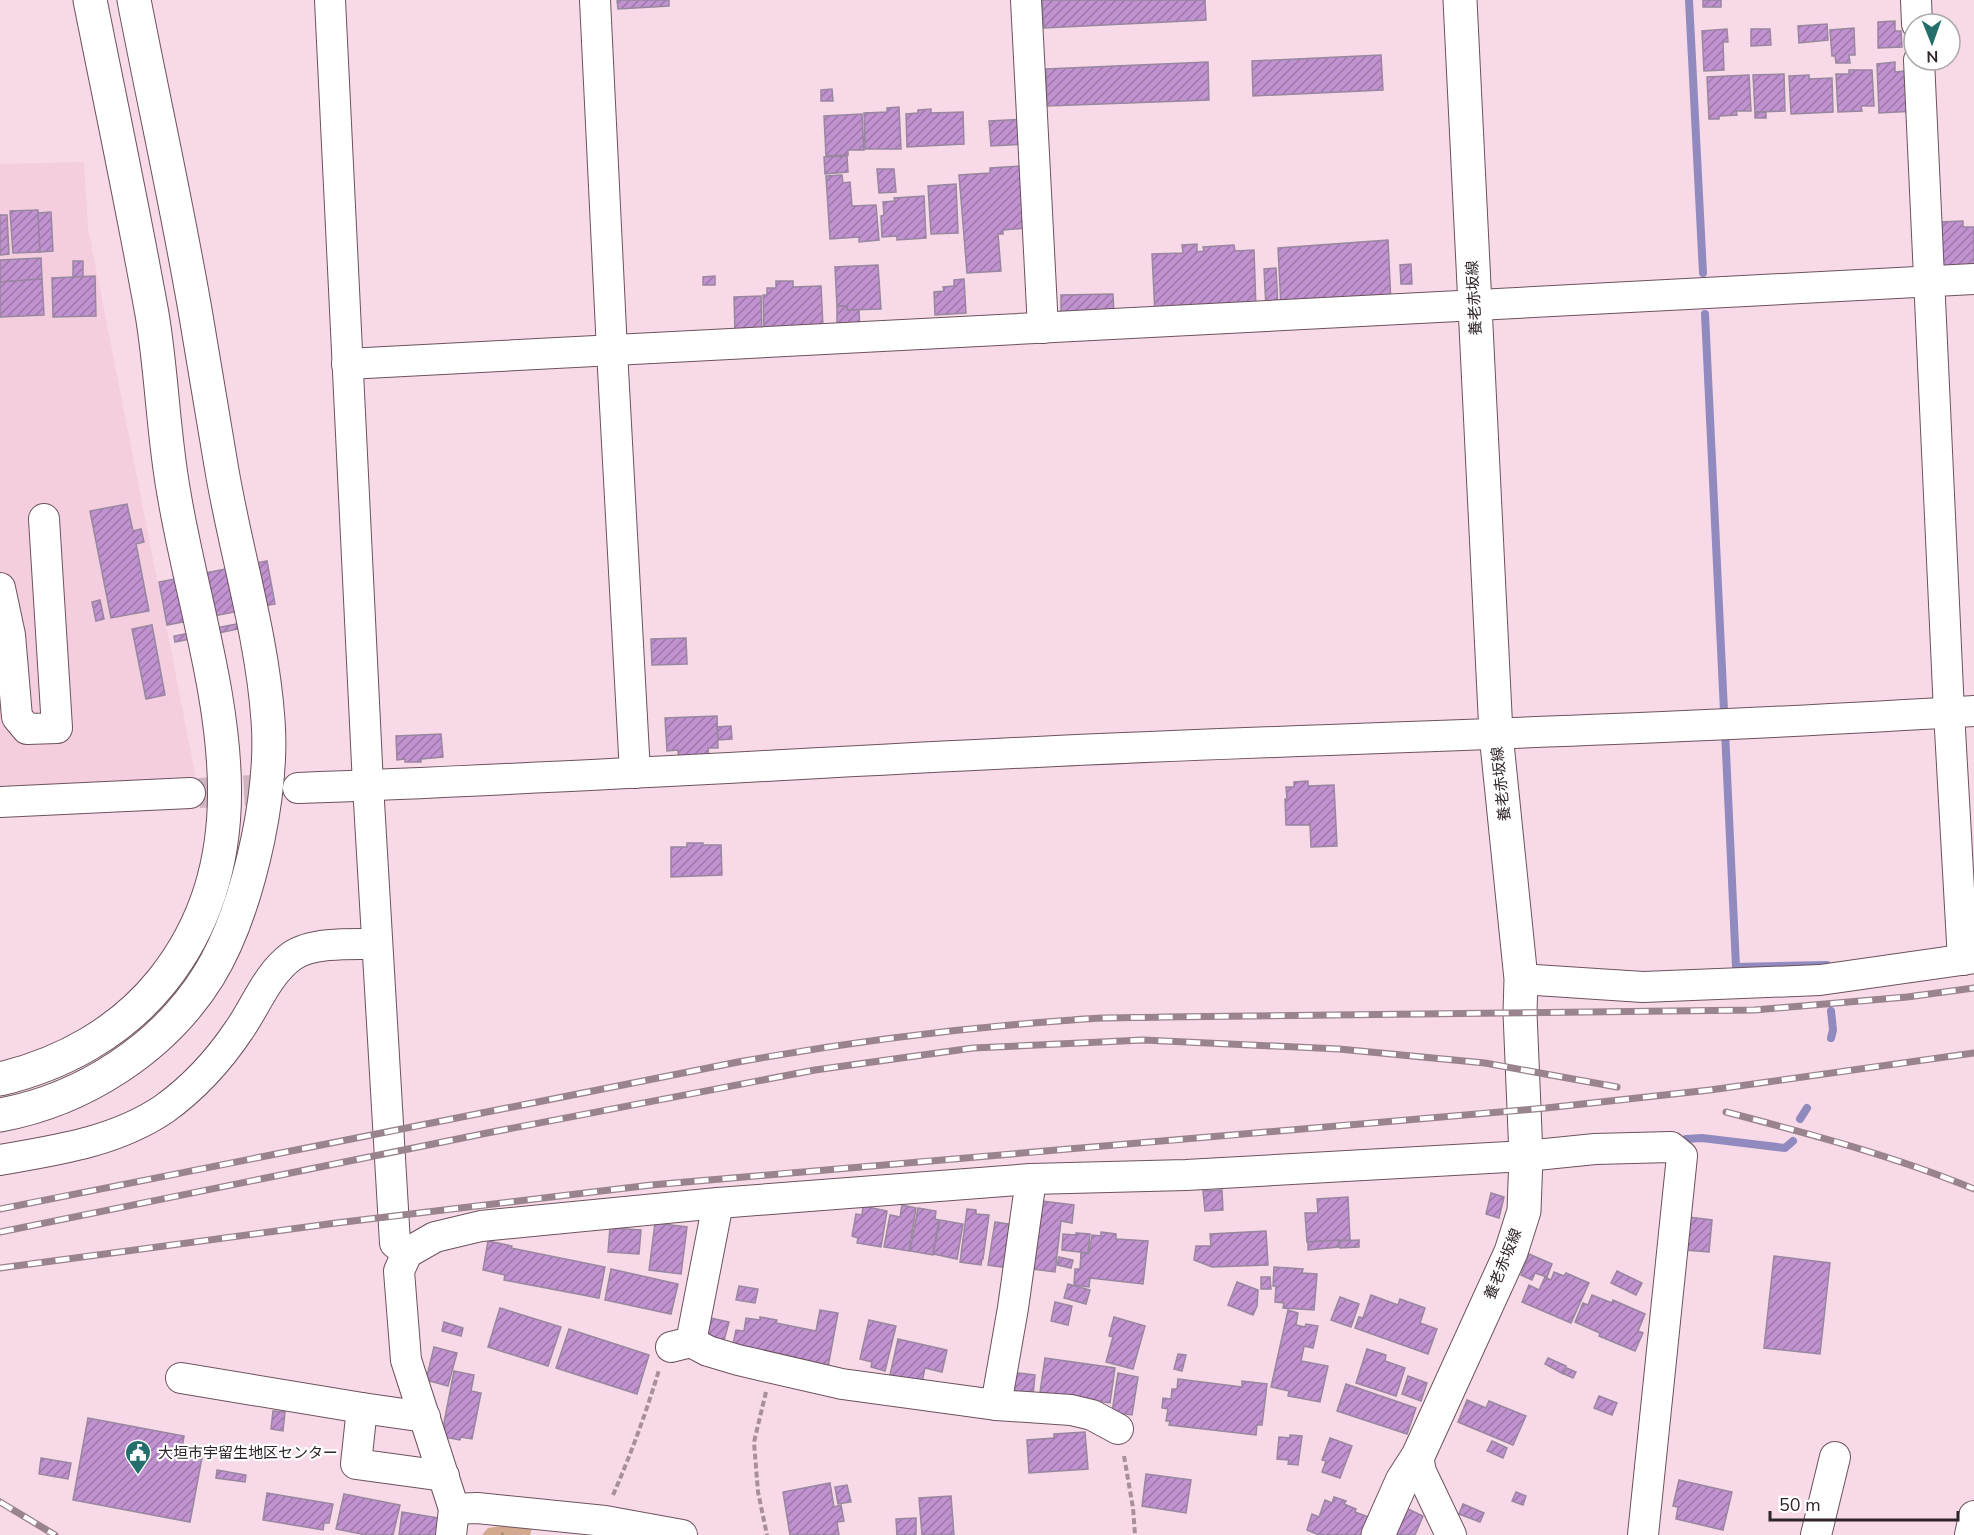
<svg xmlns="http://www.w3.org/2000/svg" width="1974" height="1535" viewBox="0 0 1974 1535" font-family="'Nunito Sans','Noto Sans JP',sans-serif">
  <style>
    .built { fill: #f4cddf }
    .forest { fill: url(#forest-firs) }
    .lines { fill: none; stroke-linecap: round; stroke-linejoin: round }
    .stream { stroke: #908abf; stroke-width: 8 }
    .building { fill: url(#building-hatch); stroke: #98879e; stroke-width: 1.5 }
    .minor-tunnel { stroke: #d0b5c1; stroke-width: 30; stroke-dasharray: 30 15; stroke-linecap: butt }
    .minor-casing { stroke: #6c525e; stroke-width: 32 }
    .major-casing { stroke: #6c525e; stroke-width: 35 }
    .highway-casing { stroke: #6c525e; stroke-width: 35 }
    .path { stroke: #a7909a; stroke-width: 4; stroke-dasharray: 6 3; stroke-linecap: butt }
    .minor { stroke: #fff; stroke-width: 30 }
    .major { stroke: #fff; stroke-width: 33 }
    .highway { stroke: #fff; stroke-width: 33 }
    .rail-casing { stroke: #99848d; stroke-width: 7 }
    .rail { stroke: #fff; stroke-width: 4.5; stroke-dasharray: 14; stroke-linecap: butt }
    .labels { text-anchor: middle; stroke-width: 4.5; stroke-linejoin: round; paint-order: stroke }
    .street-label { font-size: 15px; fill: #2f2429; stroke: #fff }
    .poi-label { font-size: 15px; fill: #2f2429; stroke: #fff; text-anchor: start }
  </style>
  <defs>
    <pattern id="forest-firs" width="22" height="20" patternUnits="userSpaceOnUse" patternTransform="scale(1.5)"><rect width="22" height="20" fill="#d4a88e"/><path d="M5 1l3.5 6h-7zM16 11l3.5 6h-7z" fill="#ac8974"/></pattern>
    <pattern id="building-hatch" width="6" height="6" patternUnits="userSpaceOnUse" patternTransform="scale(1.5)"><rect width="6" height="6" fill="#c192d0"/><path d="M-1 1l2-2M0 6l6-6M5 7l2-2" fill="none" stroke="#9d77a9"/></pattern>
  </defs>
  <rect width="100%" height="100%" fill="#f8d9e7"/>
  <path class="built" d="M84,162L88,228L196,778L0,786V164Z"/>
  <path class="forest" d="M502,1526L532,1529L530,1535H482L488,1528Z"/>
  <g class="lines">
    <g class="stream">
      <path d="M1689,0L1703,273"/>
      <path d="M1705,314L1724,711"/>
      <path d="M1725,731L1736,967L1827,965"/>
      <path d="M1831,1011L1833,1030L1831,1038"/>
      <path d="M1800,1119L1807,1108"/>
      <path d="M1686,1139L1702,1138L1785,1148L1793,1141"/>
    </g>
  </g>
  <g class="building">
    <path d="M617,0H669V6L618,9Z"/>
    <path d="M1042,0H1205L1206,20L1044,28Z"/>
    <rect x="1703" y="0" width="18" height="7"/>
    <path d="M1895,21V31H1901L1902,47L1878,48V22Z"/>
    <path d="M1827,24L1828,40L1799,43L1798,26Z"/>
    <path d="M1854,28L1855,55H1849L1850,63H1836L1835,56H1832L1830,30Z"/>
    <path d="M1727,29L1728,42H1723L1724,70L1704,71L1702,31Z"/>
    <path d="M1751,29H1770L1771,45L1751,46Z"/>
    <path d="M1381,55L1383,90L1253,96L1252,61Z"/>
    <path d="M1208,62L1209,100L1047,106L1046,69Z"/>
    <path d="M1895,62V72L1914,70L1916,111L1879,113L1877,64Z"/>
    <path d="M1849,70H1872L1874,106H1861L1862,111L1838,112L1836,74H1849Z"/>
    <path d="M1784,74L1785,111L1755,112L1753,75Z"/>
    <path d="M1749,75L1751,111H1736L1737,115L1719,116V119H1709L1707,77Z"/>
    <path d="M1809,75V79L1832,78L1833,112L1791,114L1789,76Z"/>
    <path d="M832,89L833,101H821V90Z"/>
    <path d="M899,107L901,149H865L864,113L887,112V108Z"/>
    <path d="M931,109V113L963,112L964,144L907,147L906,114L918,113V110Z"/>
    <path d="M1766,112V118H1755V113Z"/>
    <path d="M862,114L864,150H848V155L826,156L824,116Z"/>
    <path d="M1025,119L1027,144L991,146L989,121Z"/>
    <path d="M847,156L848,172L825,174L824,157Z"/>
    <path d="M1022,166L1027,228L1003,230V234H998L1001,271L967,273L959,175L990,173V168Z"/>
    <path d="M877,169H894L896,192L879,193Z"/>
    <path d="M842,175L843,183L850,182L852,206L876,205L879,240L859,242V237L830,239L826,176Z"/>
    <path d="M956,184L958,233L931,234L928,186Z"/>
    <path d="M924,196L926,238L897,240V236L882,237L881,216L884,215L883,202L895,201L894,198Z"/>
    <path d="M38,210L40,252L13,253L10,211Z"/>
    <path d="M51,212L53,251L40,252L38,213Z"/>
    <path d="M0,215H7L9,254L0,255Z"/>
    <path d="M1963,221V227H1974V271L1942,273L1940,222Z"/>
    <path d="M1388,240L1391,303L1281,307L1278,248Z"/>
    <path d="M1197,244V252L1204,251L1203,247L1234,245L1235,251L1254,250L1256,309L1155,314L1152,254L1183,253L1182,245Z"/>
    <path d="M41,258L42,279L0,282V260Z"/>
    <rect x="73" y="261" width="10" height="16"/>
    <path d="M1411,264L1412,284H1401L1400,265Z"/>
    <path d="M878,265L881,309L847,310V306H837L835,267Z"/>
    <path d="M1276,268L1278,307H1266L1264,269Z"/>
    <path d="M95,276L96,316L53,317L52,278Z"/>
    <path d="M715,276V285H703V277Z"/>
    <path d="M42,279L44,315L0,317V282Z"/>
    <path d="M964,279L966,313L935,315L934,292L944,291L943,287L954,286V280Z"/>
    <path d="M776,281H793V287L821,286L823,327L764,328L763,295H767V288H776Z"/>
    <path d="M1113,294L1114,314L1061,315V295Z"/>
    <path d="M761,296L762,332L735,333L734,297Z"/>
    <path d="M837,306H847V310H859L860,330L837,331Z"/>
    <path d="M127,504L133,531L141,529L144,542L136,544L149,611L111,618L90,511Z"/>
    <path d="M267,561L275,604L167,625L159,582Z"/>
    <path d="M100,600L104,619L96,621L92,602Z"/>
    <path d="M237,624L238,629L175,642L174,636Z"/>
    <path d="M152,625L165,695L146,699L132,629Z"/>
    <path d="M686,638L687,664L652,665L651,639Z"/>
    <path d="M717,716L718,748H708L709,759L679,761L678,750L667,751L665,718Z"/>
    <path d="M731,726L732,739L718,740L717,727Z"/>
    <path d="M441,734L443,757L421,759V762H405V759L397,760L396,736Z"/>
    <path d="M1308,781V786L1334,785L1337,846L1311,847L1310,825H1286L1285,799H1287L1286,787H1294V782Z"/>
    <path d="M687,843H703V845H721L722,875L671,877V847H687Z"/>
    <path d="M1222,1190L1223,1210L1205,1211L1203,1191Z"/>
    <path d="M1491,1193L1504,1197L1499,1218L1486,1214Z"/>
    <path d="M1348,1197L1350,1240L1307,1242L1305,1213H1318L1317,1199Z"/>
    <path d="M1033,1200L1074,1205L1072,1223L1061,1221L1055,1272L1025,1268Z"/>
    <path d="M902,1205L916,1208L909,1251L884,1247L890,1215L900,1217Z"/>
    <path d="M863,1206L887,1211L881,1247L857,1243L858,1238L852,1236L856,1214L862,1215Z"/>
    <path d="M918,1208L936,1211L935,1219L939,1220L933,1255L910,1251Z"/>
    <path d="M967,1209L976,1210V1214L989,1215L983,1259H982L981,1265L960,1262Z"/>
    <path d="M1688,1217L1712,1220L1709,1252L1685,1250Z"/>
    <path d="M940,1220L963,1224L957,1259L933,1254Z"/>
    <path d="M995,1222L1015,1225L1008,1268L988,1265Z"/>
    <path d="M655,1223L687,1227L681,1274L649,1270Z"/>
    <path d="M610,1228L641,1230L639,1254L608,1252Z"/>
    <path d="M1266,1231L1268,1265L1212,1267L1194,1260L1196,1246H1211L1210,1234Z"/>
    <path d="M1101,1232L1116,1234V1239L1148,1241L1143,1284L1090,1278L1089,1287L1074,1285L1075,1269H1080L1081,1253H1089L1092,1235L1101,1236Z"/>
    <path d="M1076,1233L1090,1234L1088,1253L1062,1250L1063,1234L1076,1235Z"/>
    <path d="M1339,1240V1247L1308,1250V1242Z"/>
    <path d="M1359,1240V1247L1340,1248L1339,1241Z"/>
    <path d="M488,1241L512,1246L511,1248L605,1267L599,1298L504,1280L505,1275L483,1270Z"/>
    <path d="M1529,1254L1552,1264L1547,1277L1535,1273L1532,1280L1521,1275Z"/>
    <path d="M1774,1256L1830,1263L1820,1354L1764,1348Z"/>
    <path d="M1059,1257L1073,1260L1071,1268L1057,1265Z"/>
    <path d="M1274,1267L1303,1269L1302,1273L1317,1274L1314,1310L1283,1308L1284,1303L1275,1302L1276,1286H1273Z"/>
    <path d="M611,1269L678,1284L671,1314L605,1300Z"/>
    <path d="M1617,1271L1642,1283L1636,1295L1611,1283Z"/>
    <path d="M1554,1272L1564,1276L1566,1273L1589,1283L1571,1323L1522,1302L1529,1285L1539,1290L1545,1277L1551,1280Z"/>
    <path d="M1261,1277H1270L1271,1289H1261Z"/>
    <path d="M1237,1282L1258,1290L1257,1306L1253,1315L1228,1305Z"/>
    <path d="M1068,1284L1090,1290L1086,1304L1064,1298Z"/>
    <path d="M739,1286L758,1289L755,1303L736,1300Z"/>
    <path d="M1371,1295L1398,1305L1400,1299L1425,1308L1420,1323L1437,1329L1428,1354L1355,1328L1359,1317L1363,1318Z"/>
    <path d="M1592,1295L1612,1303L1613,1300L1645,1314L1638,1331L1643,1333L1635,1351L1599,1336L1600,1333L1575,1322L1583,1303L1588,1305Z"/>
    <path d="M1340,1297L1359,1304L1351,1327L1331,1320Z"/>
    <path d="M1055,1302L1072,1306L1068,1325L1051,1321Z"/>
    <path d="M500,1308L561,1327L548,1366L488,1347Z"/>
    <path d="M820,1310L838,1313L828,1367L732,1349L736,1330L744,1331L746,1318L760,1320V1317L777,1320L776,1323L816,1331Z"/>
    <path d="M1288,1310L1298,1313L1296,1325L1305,1327L1306,1324L1318,1326L1313,1348L1304,1346L1301,1361L1328,1366L1320,1402L1288,1396L1289,1391L1271,1387Z"/>
    <path d="M706,1317L729,1322L723,1344L701,1338Z"/>
    <path d="M1114,1317L1145,1326L1133,1369L1106,1362L1113,1337L1109,1336Z"/>
    <path d="M869,1320L896,1326L885,1371L871,1367L872,1362L860,1359Z"/>
    <path d="M444,1322L463,1328L461,1336L442,1331Z"/>
    <path d="M569,1329L649,1355L637,1394L556,1368Z"/>
    <path d="M898,1339L947,1350L942,1372L925,1368L922,1382L890,1375Z"/>
    <path d="M434,1347L457,1353L448,1386L426,1380Z"/>
    <path d="M1367,1349L1386,1355L1385,1361L1405,1368L1396,1396L1356,1383Z"/>
    <path d="M1178,1354L1186,1355L1182,1371L1174,1369Z"/>
    <path d="M1045,1358L1115,1368L1110,1403L1040,1392Z"/>
    <path d="M1548,1358L1566,1366L1563,1374L1545,1364Z"/>
    <path d="M1567,1368L1576,1372L1573,1378L1564,1374Z"/>
    <path d="M454,1371L474,1375L471,1391L481,1393L472,1439L461,1437L460,1440L443,1437L445,1428H443Z"/>
    <path d="M1010,1372L1035,1375L1033,1396L1007,1392Z"/>
    <path d="M1118,1373L1138,1377L1132,1415L1112,1412Z"/>
    <path d="M1408,1376L1427,1383L1421,1401L1402,1394Z"/>
    <path d="M1178,1379L1242,1387V1381L1267,1384L1262,1425H1257L1256,1435L1169,1425L1170,1421H1166L1168,1409L1162,1408L1163,1398L1171,1399L1172,1389H1177Z"/>
    <path d="M1346,1384L1416,1408L1407,1434L1337,1411Z"/>
    <path d="M1599,1396L1617,1403L1612,1415L1594,1408Z"/>
    <path d="M1467,1400L1486,1408L1489,1401L1526,1416L1513,1445L1458,1422Z"/>
    <path d="M273,1411L285,1412L283,1431L271,1429Z"/>
    <path d="M88,1418L184,1436L182,1448L203,1452L190,1522L73,1500Z"/>
    <path d="M1085,1432L1088,1469L1029,1473L1027,1440L1054,1438V1434Z"/>
    <path d="M1290,1435L1302,1436L1298,1465L1288,1464L1289,1460L1277,1459L1279,1437L1290,1438Z"/>
    <path d="M1330,1438L1352,1446L1340,1478L1322,1472L1326,1461L1322,1460Z"/>
    <path d="M1492,1441L1507,1448L1503,1458L1487,1451Z"/>
    <path d="M41,1458L71,1463L68,1479L39,1474Z"/>
    <path d="M217,1470L246,1475L245,1482L216,1478Z"/>
    <path d="M1146,1474L1191,1480L1186,1513L1142,1506Z"/>
    <path d="M1679,1480L1732,1492L1723,1530L1676,1519L1678,1507L1673,1506Z"/>
    <path d="M830,1483L834,1507L841,1505L844,1521L837,1522L839,1535H790L783,1492Z"/>
    <path d="M847,1485L851,1502L838,1504L835,1487Z"/>
    <path d="M1516,1492L1526,1496L1523,1505L1512,1501Z"/>
    <path d="M267,1493L333,1504L329,1523H324L323,1530L263,1520Z"/>
    <path d="M344,1494L400,1505L393,1535H366L336,1529Z"/>
    <path d="M951,1496L954,1535H922L919,1498Z"/>
    <path d="M1334,1497L1346,1501L1344,1504L1356,1509L1355,1512L1371,1518L1364,1535H1319L1307,1530L1312,1514L1319,1517L1325,1500L1332,1503Z"/>
    <path d="M1463,1504L1484,1513L1480,1522L1459,1514Z"/>
    <path d="M1402,1506L1423,1516L1415,1535H1390Z"/>
    <path d="M402,1512L439,1518L436,1535H399Z"/>
    <path d="M916,1518V1535H897L896,1519Z"/>
  </g>
  <g class="lines">
    <path class="minor-tunnel" d="M199,793L289,788"/>
    <defs>
      <g id="minor">
        <path d="M330,0L368,785L395,1243L407,1253L399,1271L406,1360L454,1509L451,1535"/>
        <path d="M595,0L612,351L635,773"/>
        <path d="M1026,0L1043,328"/>
        <path d="M1916,0L1917,24"/>
        <path d="M1919,60L1949,712L1963,960"/>
        <path d="M347,364L1974,279"/>
        <path d="M0,588L10,635L17,717L27,729L57,728L44,519"/>
        <path d="M298,788C550,779 803,763 1056,751C1362,737 1668,730 1974,711"/>
        <path d="M0,802L190,793"/>
        <path d="M1521,979L1643,987L1820,980L1974,958"/>
        <path d="M0,1160C57,1150 115,1142 164,1109C193,1088 219,1060 239,1030C256,1006 267,974 292,956C312,942 353,944 376,944"/>
        <path d="M407,1253L435,1237L481,1226L718,1203L1031,1179L1186,1175L1526,1156L1595,1149L1671,1147L1682,1156L1643,1535"/>
        <path d="M691,1342L718,1203"/>
        <path d="M671,1347L691,1342L708,1351L738,1360L842,1384L996,1405L1071,1410L1092,1415L1118,1429"/>
        <path d="M181,1378L362,1408"/>
        <path d="M996,1405L1013,1308L1031,1179"/>
        <path d="M425,1417L362,1408L356,1464L444,1476"/>
        <path d="M1418,1456L1421,1472L1451,1535"/>
        <path d="M454,1509L477,1508L605,1521L682,1535"/>
        <path d="M1816,1535L1835,1457"/>
        <path d="M1970,1535L1974,1516"/>
      </g>
      <path id="major" d="M1378,1535L1402,1481L1418,1456L1511,1252L1524,1211L1526,1156L1520,1013L1521,979L1496,734L1460,0"/>
      <g id="highway">
        <path d="M0,1079C63,1064 121,1032 162,981C279,834 201,656 174,494C163,434 162,373 152,314C133,209 111,105 90,0"/>
        <path d="M0,1115C83,1100 164,1048 209,975C234,934 248,886 258,839C266,800 271,759 268,720C262,634 235,550 221,465C212,413 204,362 195,310C177,206 154,103 134,0"/>
      </g>
    </defs>
    <use href="#minor" class="minor-casing"/>
    <use href="#major" class="major-casing"/>
    <use href="#highway" class="highway-casing"/>
    <g class="path">
      <path d="M766,1392L754,1442L758,1492L767,1535"/>
      <path d="M1124,1456L1133,1508L1135,1535"/>
      <path d="M613,1495C631,1454 646,1413 659,1370"/>
    </g>
    <use href="#minor" class="minor"/>
    <use href="#major" class="major"/>
    <use href="#highway" class="highway"/>
    <defs>
      <g id="rail">
        <path d="M1726,1112C1810,1134 1894,1156 1974,1189"/>
        <path d="M0,1209L738,1062C849,1042 960,1028 1072,1020C1102,1017 1133,1018 1163,1017L1755,1010L1907,997L1974,988"/>
        <path d="M0,1232L487,1133L815,1070L973,1048L1143,1040L1339,1049L1485,1063L1617,1087"/>
        <path d="M0,1268L336,1223L651,1185L1546,1108L1710,1090L1974,1053"/>
        <path d="M0,1502L55,1535"/>
      </g>
    </defs>
    <use href="#rail" class="rail-casing"/>
    <use href="#rail" class="rail"/>
  </g>
  <defs>
    <symbol id="civic-pin" viewBox="-11 -11 22 30"><path d="M0 17L-7.5 6A9.5 9.5 0 1 1 7.5 6Z" fill="#246f6c" stroke="#fff"/><path d="M-.6-6.5H3V-4.5H.6V-3L4-1V1h2V6H-6V1h2V-1L-.6-3ZM-1.2 2.5V6h2.4V2.5Z" fill="#fff"/></symbol>
  </defs>
  <g fill-rule="evenodd">
    <use href="#civic-pin" x="123" y="1438" width="30" height="40"/>
  </g>
  <g class="labels">
    <g class="street-label">
      <text transform="translate(1474 298) rotate(-93)" y="5">養老赤坂線</text>
      <text transform="translate(1501 784) rotate(-96)" y="5">養老赤坂線</text>
      <text transform="translate(1503 1264) rotate(-68)" y="5">養老赤坂線</text>
    </g>
    <g class="poi-label">
      <text x="158" y="1458">大垣市宇留生地区センター</text>
    </g>
  </g>
  <g transform="translate(1932 42) rotate(179)"><circle r="28" fill="#ffffff" stroke="#aca7a9" stroke-width="1.5"/>
  <path d="M0-4.5L10 22L0 15L-10 22Z" fill="#246f6c"/>
  <text y="-9" font-size="16" font-weight="bold" text-anchor="middle" fill="#2f2429">N</text>
  </g>
  <path d="M1770 1511v9h188v-9" fill="none" stroke="#2f2429" stroke-width="3"/>
  <text x="1779" y="1511" font-size="18" fill="#2f2429" stroke="#ffffff" stroke-width="4.5" paint-order="stroke">50 m</text>
</svg>
